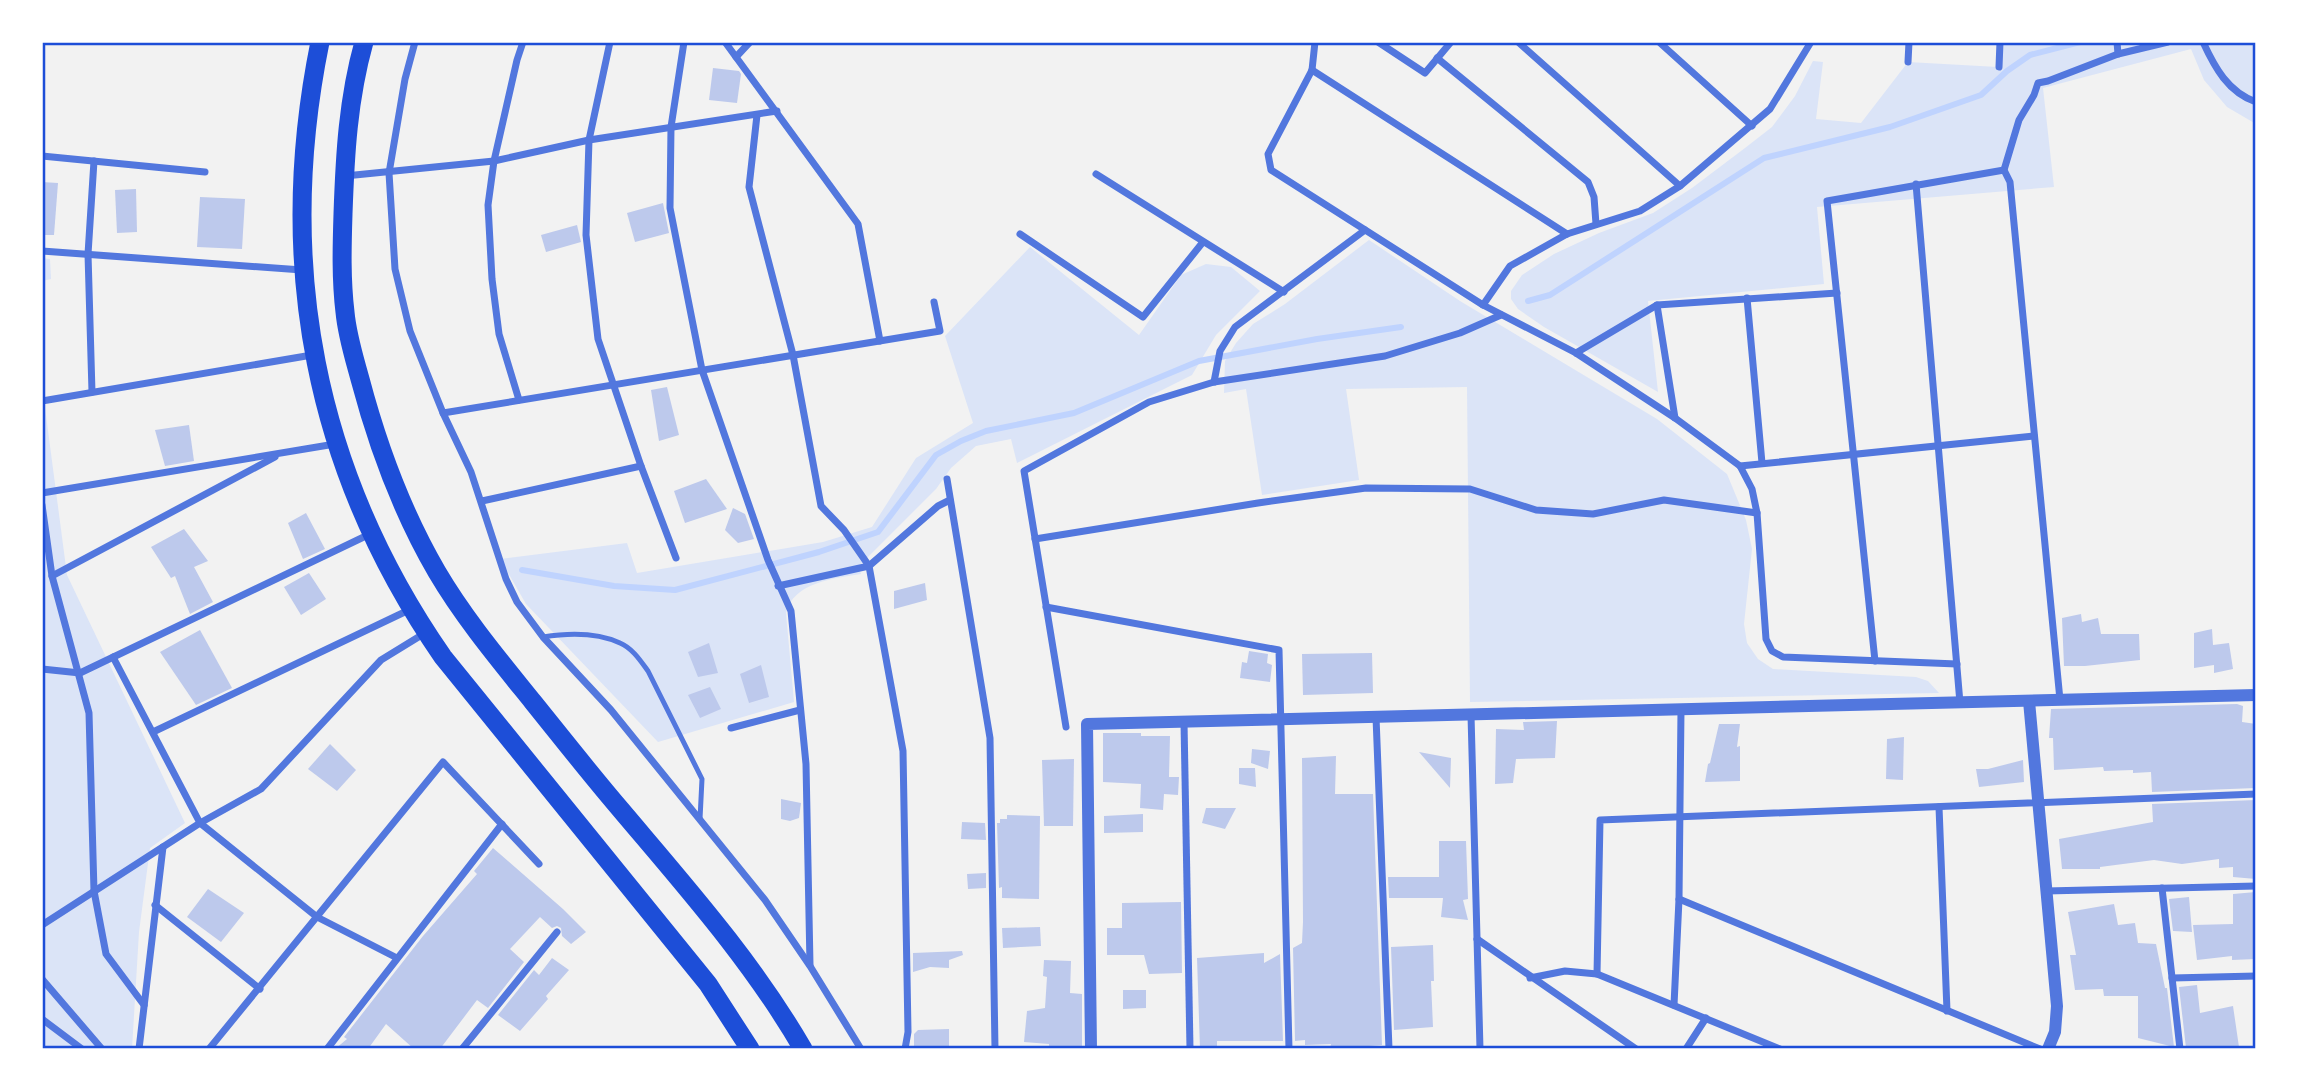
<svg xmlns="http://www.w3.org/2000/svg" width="2298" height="1091" viewBox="0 0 2298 1091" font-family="'PT Serif',serif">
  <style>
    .green { fill: #dbe4f7 }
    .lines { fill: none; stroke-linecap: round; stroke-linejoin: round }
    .stream { stroke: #bfd3fe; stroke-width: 6 }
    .building { fill: #bdc9ec }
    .service { stroke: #5277de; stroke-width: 5 }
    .minor { stroke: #5277de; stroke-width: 7 }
    .tertiary { stroke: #5277de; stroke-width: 12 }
    .trunk { stroke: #1d4ed8; stroke-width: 19 }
    .neatline { fill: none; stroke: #1d4ed8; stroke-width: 2.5 }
  </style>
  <rect width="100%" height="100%" fill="#f2f2f2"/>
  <g class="green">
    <path d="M2000,42H2256V124L2227,107L2204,80L2191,49L2043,88L2054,187L1817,207L1824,284L1648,301L1658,392L1544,327L1518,309L1511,299V291L1522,275L1554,254L1599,233L1653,213L1692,188L1745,148L1772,127L1795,96L1813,61L1823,62L1816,119L1861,123L1908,62L1998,67Z"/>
    <path d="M1369,240L1460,301L1657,419L1727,474L1746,520L1752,549L1744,624L1747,643L1758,659L1773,669L1916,677L1928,681L1939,693L1470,702L1467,387L1346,389L1359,480L1262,495L1246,389L1224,393L1225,361L1236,343L1253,324L1285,304Z"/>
    <path d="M1030,247L1139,335L1181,275L1206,264L1231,267L1260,291L1216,335L1192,375L1017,463L1011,439L976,446L951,468L936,489L858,567L861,574C836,578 793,582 786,613L794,702L658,742L526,604L500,559L627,543L637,573L823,542L872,527L916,458L973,423L945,336Z"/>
    <path d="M42,258L50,259L51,279L42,281Z"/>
    <path d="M42,385L67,575L185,823L150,848L139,932L132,1049H42Z"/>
  </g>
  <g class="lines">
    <g class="stream">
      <path d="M1528,301L1550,295L1764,158L1890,127L1981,95L2007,71L2030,55L2080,42"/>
      <path d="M522,570L614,586L675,590L819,552L878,532L936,455L961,441L986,431L1074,413L1199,361L1317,339L1401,327"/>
    </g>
  </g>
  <g class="building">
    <path d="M713,68L739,71L741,74L737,103L709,100Z"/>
    <path d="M42,182L58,183L54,235H42Z"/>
    <path d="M136,189L137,232L117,233L115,190Z"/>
    <path d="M200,197L245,199L242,249L197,247Z"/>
    <path d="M663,203L669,233L635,242L627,213Z"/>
    <path d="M577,225L581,242L546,252L541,235Z"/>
    <path d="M667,387L679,435L659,441L651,390Z"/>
    <path d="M189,425L194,461L165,466L155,430Z"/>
    <path d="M706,479L727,509L685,523L674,491Z"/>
    <path d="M733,508L745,514L754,539L738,543L725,530Z"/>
    <path d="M306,513L325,549L303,559L288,523Z"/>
    <path d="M184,529L208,561L194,567L213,602L190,614L175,576L171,578L151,547Z"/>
    <path d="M309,573L326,599L301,615L284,587Z"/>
    <path d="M925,583L927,600L894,609V591Z"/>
    <path d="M2081,614L2082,622L2098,618L2101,634H2139L2140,660L2085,666H2064L2062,618Z"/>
    <path d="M2212,629L2213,645L2229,643L2233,669L2214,673V665L2194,668V633Z"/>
    <path d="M200,630L232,688L196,705L160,652Z"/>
    <path d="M709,643L718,673L698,677L688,652Z"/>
    <path d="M1249,651L1268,654L1267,663L1272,665L1270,682L1240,678L1242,662L1247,663Z"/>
    <path d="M1372,653L1373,693L1303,695L1302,654Z"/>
    <path d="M761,665L769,697L749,703L740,674Z"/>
    <path d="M710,687L721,709L700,718L688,695Z"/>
    <path d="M2237,704L2243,706L2242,722L2256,724V788L2152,792L2151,772L2133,773V770L2104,771L2103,767L2054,770L2053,738H2049L2051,709Z"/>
    <path d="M1557,721L1555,758L1516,759L1513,783L1495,784L1496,729L1524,730L1523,722Z"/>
    <path d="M1719,724H1740L1737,747L1740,746V781L1705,782L1708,764L1710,763Z"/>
    <path d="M1103,733H1141V736H1170L1169,777H1179L1178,795L1164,794L1163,810L1140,808L1141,784L1103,782Z"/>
    <path d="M1904,737L1903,780L1886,779L1887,739Z"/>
    <path d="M330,744L356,770L337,791L308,769Z"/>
    <path d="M1252,749L1270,751L1268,769L1251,763Z"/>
    <path d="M1419,752L1451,758L1450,788Z"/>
    <path d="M1336,756L1335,794H1373L1382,1045L1330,1049L1331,1044L1305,1045V1040L1295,1041L1293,948L1302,943L1303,922L1302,758Z"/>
    <path d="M1074,759L1073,826H1044L1042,760Z"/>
    <path d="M2023,760L2024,782L1979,787L1976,769H1988Z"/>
    <path d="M1239,768H1255L1256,787L1239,784Z"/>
    <path d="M781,799L801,803L799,818L790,821L781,819Z"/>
    <path d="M2256,800V879L2233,877V867L2219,868V859L2182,864L2154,860L2100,867V869H2062L2059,839L2153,822L2152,804Z"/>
    <path d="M1206,808H1236L1225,829L1202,823Z"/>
    <path d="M1143,814V832L1104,833V816Z"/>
    <path d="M1007,815L1040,816L1039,899L1002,898V887L999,888L997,823H1000V819H1007Z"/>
    <path d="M962,822L985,823L986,840L961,839Z"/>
    <path d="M1439,841H1466L1468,899L1463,900L1468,920L1441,917L1443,898H1389L1388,877H1439Z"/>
    <path d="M493,848L563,909L586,932L571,944L562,936L561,928L557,926L552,928L540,917L510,949L524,962L488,1008L477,1000L440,1049H414L386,1024L368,1049H335L347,1039L344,1037L423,936L477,874L474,871Z"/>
    <path d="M986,873V888L968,889L967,874Z"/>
    <path d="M208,889L244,913L221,942L187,917Z"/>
    <path d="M2256,892V959L2232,960V956L2197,960L2193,925L2233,924V894Z"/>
    <path d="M2189,897L2192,932L2173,931L2169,899Z"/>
    <path d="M1181,902L1182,973L1149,974L1144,955H1107V928H1122V903Z"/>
    <path d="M2114,904L2118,925L2135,923L2138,943L2156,944L2165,988H2167L2174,1047L2138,1038V996H2104L2103,989L2075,990L2070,955H2076L2068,912Z"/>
    <path d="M1040,927L1041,946L1003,948L1002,928Z"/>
    <path d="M1433,945L1434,981H1431L1433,1027L1394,1030L1391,947Z"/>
    <path d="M962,951L963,955L949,960V968L930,967L913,972V953Z"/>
    <path d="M1264,953V963L1280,954L1283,1041H1217V1048L1200,1049L1197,958Z"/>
    <path d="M552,958L569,970L546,996L548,999L520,1031L498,1015L534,970L539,975Z"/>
    <path d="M1044,960L1071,961L1070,993L1082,994V1049L1049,1048V1044L1024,1042L1027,1011L1045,1008L1047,977L1043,976Z"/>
    <path d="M2197,985L2200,1013L2233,1006L2239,1047L2186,1048L2179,987Z"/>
    <path d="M1123,990H1146V1008L1123,1009Z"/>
    <path d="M949,1029V1049H914V1034L918,1030Z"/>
  </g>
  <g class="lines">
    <path class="service" d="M543,637C568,633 596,632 620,643C632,648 640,660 648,671L702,779L700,819"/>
    <g class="minor">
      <path d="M415,42L405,79L389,173L395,269L410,331L443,413L471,472L506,579L517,602L543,637L611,710L765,900L810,966L861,1049"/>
      <path d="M610,42L589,140L586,235L598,339L641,466L676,558"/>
      <path d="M684,42L671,127L670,208L702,370L768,560L791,611L806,764L810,965"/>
      <path d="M725,42L858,224L880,341"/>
      <path d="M1315,42L1312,70L1268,154L1271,170L1483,305L1576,353L1675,418L1740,466L1752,489L1757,513L1766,639L1772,651L1783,657L1957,664"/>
      <path d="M1378,42L1425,73L1451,42"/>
      <path d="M1518,42L1680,186"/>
      <path d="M1659,42L1752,126"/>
      <path d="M2117,42L2118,54"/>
      <path d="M2203,42C2215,68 2228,92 2256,102"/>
      <path d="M736,57L750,42"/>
      <path d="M1437,58L1588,182L1594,197L1596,224"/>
      <path d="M1908,62L1909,42"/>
      <path d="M1999,67L2000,42"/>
      <path d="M1312,70L1567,234"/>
      <path d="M757,115L749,187L793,355L821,506L844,530L869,566L903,751L908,1032L905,1049"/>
      <path d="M42,156L205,172"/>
      <path d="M2004,170L2019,120L2034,95L2038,83L2048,81L2118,54L2168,42"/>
      <path d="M1096,174L1284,292"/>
      <path d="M345,176L494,161L589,140L777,111"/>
      <path d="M1916,184L1960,703"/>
      <path d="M1020,234L1143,317L1203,242"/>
      <path d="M42,251L302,270"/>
      <path d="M1747,298L1762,463"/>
      <path d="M1483,305L1510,266L1567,234L1640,211L1680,186L1770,109L1811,42"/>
      <path d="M1657,305L1675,418"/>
      <path d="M1576,353L1657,305L1837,293"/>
      <path d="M1214,382L1220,351L1235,327L1365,230"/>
      <path d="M92,392L88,254L94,161"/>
      <path d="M519,400L499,334L492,279L488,205L494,161L517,60L523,42"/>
      <path d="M42,401L312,355"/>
      <path d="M443,413L940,331L934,302"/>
      <path d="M1740,466L2034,436"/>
      <path d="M947,479L990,738L995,1049"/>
      <path d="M42,493L335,444"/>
      <path d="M482,501L641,466"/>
      <path d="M42,505L52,576L89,713L94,891L106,954L144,1005"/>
      <path d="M1035,539L1258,503L1366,488L1470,489L1536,510L1593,514L1664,500L1757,513"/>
      <path d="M52,576L275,457"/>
      <path d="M778,586L869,566L938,506L950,500"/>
      <path d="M1046,607L1279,650L1289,1049"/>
      <path d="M113,657L200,823L317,917L397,958"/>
      <path d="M1875,661L1827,201L2004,170L2010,182L2060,700"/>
      <path d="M42,669L80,673L370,534"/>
      <path d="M1471,715L1480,1049"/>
      <path d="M1376,717L1389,1049"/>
      <path d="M1184,722L1190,1049"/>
      <path d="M1066,727L1024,471L1149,402L1214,382L1385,356L1460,333L1501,315"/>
      <path d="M731,728L800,710"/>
      <path d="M153,732L411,609"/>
      <path d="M1939,807L1947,1011"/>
      <path d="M2162,888L2180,1049"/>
      <path d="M2046,891L2256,886"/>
      <path d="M1679,899L2040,1049"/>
      <path d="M155,905L260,989"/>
      <path d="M42,925L200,823L261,789L381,660L425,633"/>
      <path d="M1477,939L1636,1049"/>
      <path d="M1597,974L1600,820L2256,794"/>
      <path d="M1530,978L1565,971L1597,974L1780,1049"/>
      <path d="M2172,978L2256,976"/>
      <path d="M42,979L102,1049"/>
      <path d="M1674,1005L1679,899L1681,710"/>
      <path d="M42,1019L82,1049"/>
      <path d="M139,1049L163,847"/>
      <path d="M209,1049L443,762L539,864"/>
      <path d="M327,1049L502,824"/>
      <path d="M462,1049L557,932"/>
      <path d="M1686,1049L1706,1018"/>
    </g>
    <g class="tertiary">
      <path d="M2029,701L2057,1006L2055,1032L2048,1049"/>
      <path d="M1091,1049L1087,724L2256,695"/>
    </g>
    <g class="trunk">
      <path d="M320,42C275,263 314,471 443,657L708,984L750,1049"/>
      <path d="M364,42C348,99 345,155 343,214C342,246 341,279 345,312C347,335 354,357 360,379C378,447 402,512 437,572C464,618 500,661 533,702C562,738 591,775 621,810C686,887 752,961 803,1049"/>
    </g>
  </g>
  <rect width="2298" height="1091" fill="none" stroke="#ffffff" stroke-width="88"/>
  <rect x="44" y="44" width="2210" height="1003" class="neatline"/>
</svg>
